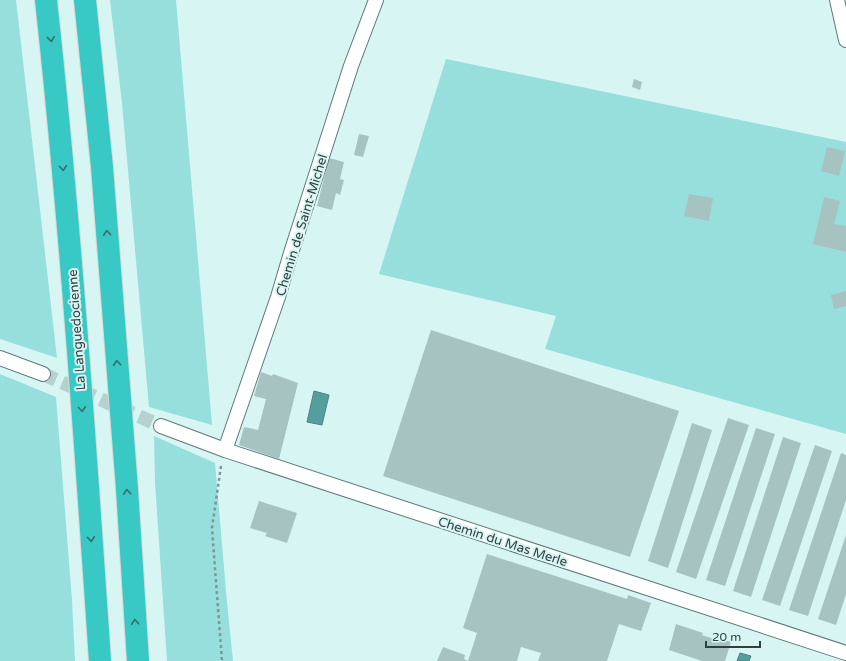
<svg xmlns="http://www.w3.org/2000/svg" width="846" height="661" viewBox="0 0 846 661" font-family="'Varela Round',sans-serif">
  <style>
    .green { fill: #97dfdc }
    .water { fill: #549f9d; stroke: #4a8281 }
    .building { fill: #a6c3c1 }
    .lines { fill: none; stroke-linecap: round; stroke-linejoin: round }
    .minor-tunnel { stroke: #b6d1cf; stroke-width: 14; stroke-dasharray: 14 7; stroke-linecap: butt }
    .minor-casing { stroke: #5e7978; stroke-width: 16 }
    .motorway-casing { stroke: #d6d9d9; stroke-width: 24 }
    .path { stroke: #819594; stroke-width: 2.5; stroke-dasharray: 3 3; stroke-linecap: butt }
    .minor { stroke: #fff; stroke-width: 14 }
    .motorway { stroke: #39c9c5; stroke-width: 22 }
    .oneway { stroke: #356f6e }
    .labels { text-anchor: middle; stroke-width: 4; stroke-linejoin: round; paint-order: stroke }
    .street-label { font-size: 13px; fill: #333f3f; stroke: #d7f5f3 }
  </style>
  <rect width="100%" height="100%" fill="#d7f5f3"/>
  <g class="green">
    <path d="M0,0H16L57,358L0,339Z"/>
    <path d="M110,0H176L212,425L149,407L122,103Z"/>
    <path d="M446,59L846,142V434L545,349L556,316L379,274Z"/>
    <path d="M0,374L56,397L72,600L75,661H0Z"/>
    <path d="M154,436L215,463L227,602L233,661H167L155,482Z"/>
  </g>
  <g class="water">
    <path d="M314,391L329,395L322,425L307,422Z"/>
    <path d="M740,653L751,656L749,661H737Z"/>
  </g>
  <g class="building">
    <path d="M634,79L642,82L640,90L632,87Z"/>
    <path d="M359,134L369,136L363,157L354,155Z"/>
    <path d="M827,147L845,151L839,176L821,171Z"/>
    <path d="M329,158L344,162L340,179L344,180L340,195L336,193L332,210L317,206Z"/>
    <path d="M689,194L713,198L709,221L684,216Z"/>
    <path d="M824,197L840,201L834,224L846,226V252L813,244Z"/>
    <path d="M846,291V306L834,309L831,295Z"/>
    <path d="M431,330L679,411L630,557L383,476Z"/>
    <path d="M261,372L272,376L273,374L298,383L279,459L239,445L244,427L258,430L266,399L254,396Z"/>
    <path d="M728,418L749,425L696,579L676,572Z"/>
    <path d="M692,423L712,430L668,568L648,561Z"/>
    <path d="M756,428L775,434L725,586L706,580Z"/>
    <path d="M783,437L801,443L751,597L733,591Z"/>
    <path d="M815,445L832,451L780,606L762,600Z"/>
    <path d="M841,453L846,455V500L808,616L789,610Z"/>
    <path d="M259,501L297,513L287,543L265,536L267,533L250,528Z"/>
    <path d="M846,535V594L836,625L818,619Z"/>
    <path d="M487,554L627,599L628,595L651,603L641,631L619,624L607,661H538L541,653L521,647L517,661H437L443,647L465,655L464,659L468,661L477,633L463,628Z"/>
    <path d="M676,624L703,633L702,635L714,639L716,637L731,642L725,661H702L669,650Z"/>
  </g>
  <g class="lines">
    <path class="minor-tunnel" d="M43,374L161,426"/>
    <defs>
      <g id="minor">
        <path d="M837,0L846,40"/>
        <path d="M0,358L43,374"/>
        <path d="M161,426L225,450L846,653"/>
        <path d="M225,450L278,297L291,253L351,66L376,0"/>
      </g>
      <g id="motorway">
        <path d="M46,0C70,220 85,440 100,661"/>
        <path d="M85,0L102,167L127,489L138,661"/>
      </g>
    </defs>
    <use href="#minor" class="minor-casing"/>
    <use href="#motorway" class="motorway-casing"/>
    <path class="path" d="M221,466L212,528L222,661"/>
    <use href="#minor" class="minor"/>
    <use href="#motorway" class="motorway"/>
  </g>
  <defs><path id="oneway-chevron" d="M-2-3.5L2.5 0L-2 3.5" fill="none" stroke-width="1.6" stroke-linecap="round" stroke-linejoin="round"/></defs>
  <g class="oneway">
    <use href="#oneway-chevron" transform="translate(51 39) rotate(84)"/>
    <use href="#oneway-chevron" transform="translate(63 168) rotate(85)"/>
    <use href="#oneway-chevron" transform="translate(107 233) rotate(-95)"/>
    <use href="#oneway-chevron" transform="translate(117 363) rotate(-94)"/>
    <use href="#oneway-chevron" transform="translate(82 409) rotate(86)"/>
    <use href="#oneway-chevron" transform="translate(127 492) rotate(-94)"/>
    <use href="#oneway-chevron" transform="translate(91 539) rotate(86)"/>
    <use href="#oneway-chevron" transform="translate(135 622) rotate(-94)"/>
  </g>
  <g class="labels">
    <g class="street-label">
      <text transform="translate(301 225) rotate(-73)" y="5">Chemin de Saint-Michel</text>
      <text transform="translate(76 330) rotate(-94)" y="5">La Languedocienne</text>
      <text transform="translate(503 541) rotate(18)" y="5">Chemin du Mas Merle</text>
    </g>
  </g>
  <path d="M706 641v6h54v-6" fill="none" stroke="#333f3f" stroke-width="2"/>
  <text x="712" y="641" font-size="12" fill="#333f3f" stroke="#d7f5f3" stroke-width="3" paint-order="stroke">20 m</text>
</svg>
